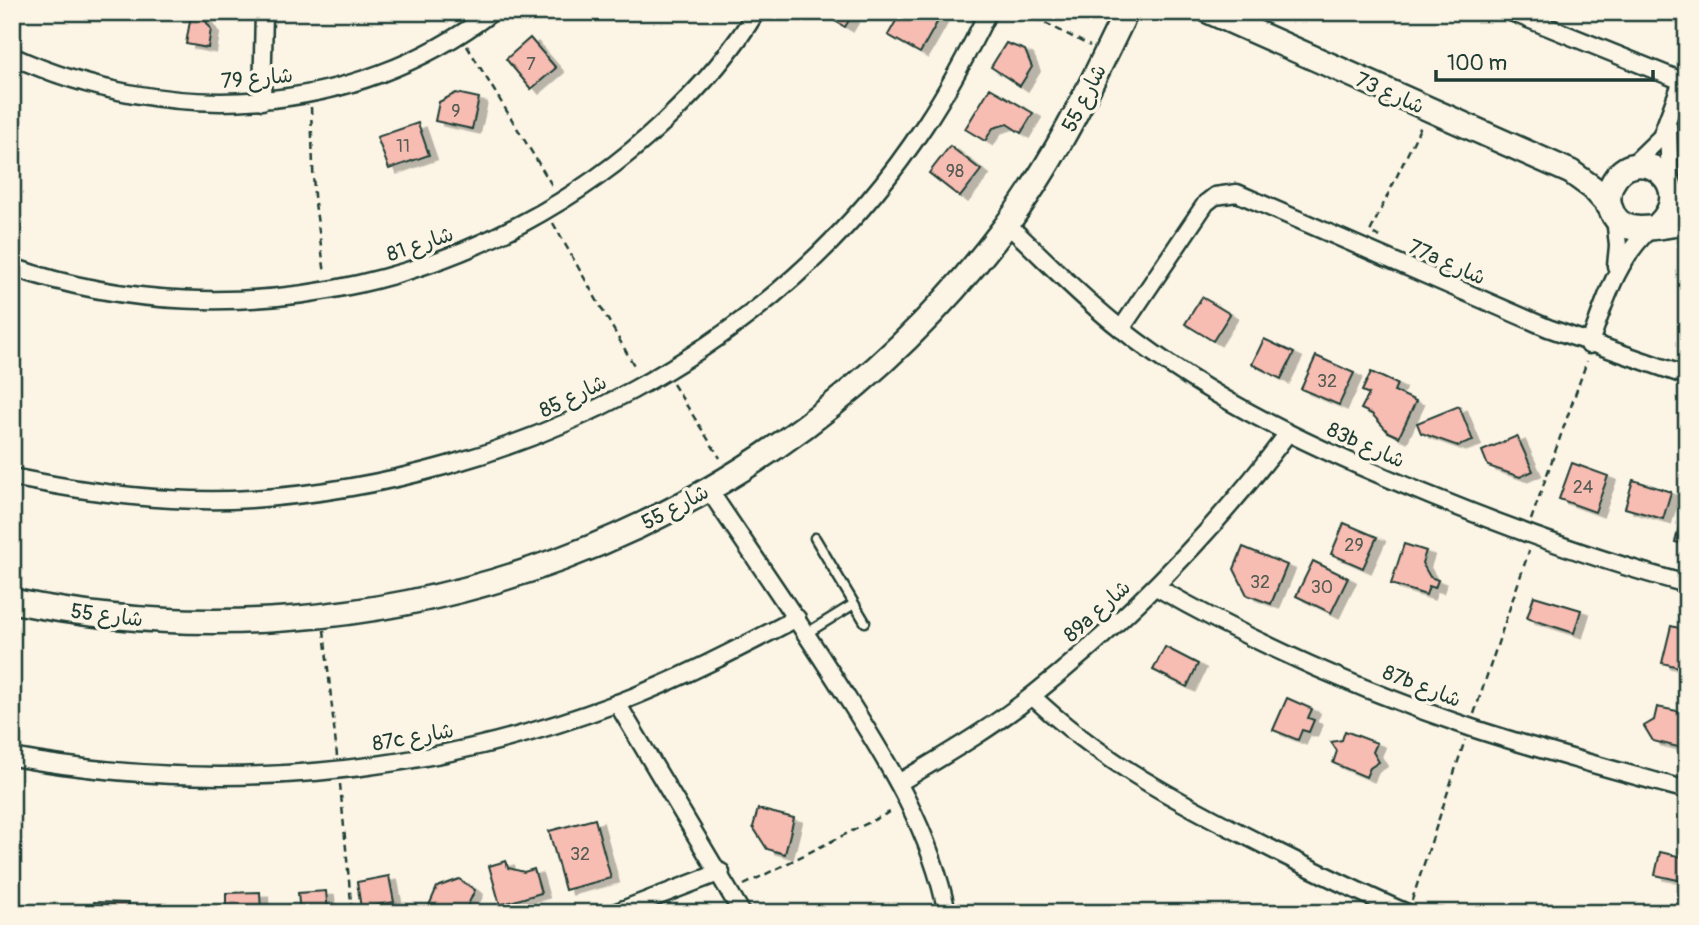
<svg xmlns="http://www.w3.org/2000/svg" width="1699" height="925" viewBox="0 0 1699 925" font-family="Pangolin,'Playpen Sans Arabic',sans-serif">
  <style>
    .building { fill: #f7bcb2; stroke: #1f3d34; stroke-width: 2; filter: url(#shadow) }
    .lines { fill: none; stroke-linecap: round; stroke-linejoin: round }
    .lane-casing { stroke: #1f3d34; stroke-width: 13 }
    .street-casing { stroke: #1f3d34; stroke-width: 21 }
    .secondary-casing { stroke: #1f3d34; stroke-width: 28 }
    .path { stroke: #1f3d34; stroke-width: 2.5; stroke-dasharray: 7 5; stroke-linecap: butt }
    .lane { stroke: #fcf5e5; stroke-width: 8 }
    .street { stroke: #fcf5e5; stroke-width: 16 }
    .secondary { stroke: #fcf5e5; stroke-width: 23 }
    .labels { text-anchor: middle; stroke-width: 7; stroke-linejoin: round; paint-order: stroke }
    .number-label { font-size: 18px; fill: #555d54 }
    .street-label { font-size: 21px; fill: #1f3d34; stroke: #fcf5e5 }
  </style>
  <defs>
    <filter id="shadow"><feDropShadow dx="8" dy="4.5" stdDeviation="0" flood-color="#0004"/></filter>
  </defs>
  <rect width="100%" height="100%" fill="#fcf5e5"/>
  <filter id="ink" filterUnits="userSpaceOnUse"><feTurbulence type="fractalNoise" baseFrequency=".0143" numOctaves="2"/><feDisplacementMap in="SourceGraphic" scale="14" xChannelSelector="R" yChannelSelector="G"/><feConvolveMatrix kernelMatrix="1 2 1 2 8 2 1 2 1" color-interpolation-filters="sRGB"/></filter>
  <g filter="url(#ink)">
    <g class="building">
      <path d="M820,12H854L845,27Z"/>
      <path d="M901,12H912L921,17L927,12L939,19L920,53L888,35Z"/>
      <path d="M191,15L203,17L211,29L208,48L186,44Z"/>
      <path d="M530,38L556,68L531,89L506,59Z"/>
      <path d="M1006,43L1025,50L1032,67L1020,86L991,67Z"/>
      <path d="M990,88L1033,113L1021,133L1007,124L993,128L985,141L965,129Z"/>
      <path d="M456,93L479,98L472,129L435,121L439,102Z"/>
      <path d="M418,123L429,155L389,169L377,137Z"/>
      <path d="M950,146L981,170L960,197L929,173Z"/>
      <path d="M1202,297L1230,314L1213,341L1185,324Z"/>
      <path d="M1264,339L1294,353L1281,379L1252,364Z"/>
      <path d="M1316,356L1354,373L1339,405L1301,389Z"/>
      <path d="M1371,372L1397,384L1394,391L1416,401L1399,437L1388,432L1372,414L1361,409L1369,394L1362,391Z"/>
      <path d="M1459,406L1473,441L1458,446L1421,433L1417,423Z"/>
      <path d="M1517,436L1533,471L1520,477L1488,466L1482,451Z"/>
      <path d="M1572,463L1608,476L1595,512L1559,499Z"/>
      <path d="M1633,480L1671,492L1663,519L1625,508Z"/>
      <path d="M1687,498V545L1675,542Z"/>
      <path d="M1344,523L1377,537L1363,568L1331,554Z"/>
      <path d="M1404,544L1426,551L1422,563L1430,577L1438,580L1435,588L1429,586L1426,595L1391,584Z"/>
      <path d="M1243,547L1287,565L1271,604L1247,595L1234,569Z"/>
      <path d="M1313,561L1348,578L1331,613L1296,596Z"/>
      <path d="M1534,596L1581,610L1574,633L1527,618Z"/>
      <path d="M1671,626L1687,630V669L1662,663Z"/>
      <path d="M1165,647L1198,664L1187,687L1153,670Z"/>
      <path d="M1287,698L1312,709L1308,718L1314,720L1309,732L1302,730L1298,740L1273,730Z"/>
      <path d="M1657,707L1687,713L1683,729L1687,742L1678,747L1653,741L1644,726L1654,720Z"/>
      <path d="M1345,731L1377,743L1373,752L1379,762L1370,768L1366,777L1333,763L1337,751L1331,742L1342,740Z"/>
      <path d="M758,809L794,818L785,854L767,849L753,827Z"/>
      <path d="M595,819L611,878L565,890L549,831Z"/>
      <path d="M1660,852L1687,858V882L1655,875Z"/>
      <path d="M506,861L508,868L524,872L534,869L541,893L500,905L489,866Z"/>
      <path d="M389,876L394,902L361,908L357,882Z"/>
      <path d="M459,879L475,890L465,911L427,910L437,887Z"/>
      <path d="M326,891L328,913H300L298,893Z"/>
      <path d="M260,892L261,913H226V893Z"/>
      <path d="M94,902L129,903V913H93Z"/>
    </g>
    <g class="lines">
      <defs>
        <g id="lane">
          <path d="M815,538L865,622"/>
          <path d="M807,633L854,604"/>
        </g>
        <g id="street">
          <path d="M1511,12L1687,83"/>
          <path d="M12,56C168,127 353,118 492,12"/>
          <path d="M262,101L264,12"/>
          <path d="M1668,126L1670,182"/>
          <path d="M1630,167L1661,137L1682,81"/>
          <path d="M1615,217L1618,246L1616,266"/>
          <path d="M1007,224C1045,259 1079,296 1120,328C1213,402 1322,452 1431,496C1514,530 1600,561 1687,584"/>
          <path d="M12,267C237,344 493,284 665,121C699,89 732,52 756,12"/>
          <path d="M1121,329L1206,203L1215,196L1237,193L1548,328L1687,376"/>
          <path d="M1589,345C1605,302 1616,260 1651,228"/>
          <path d="M12,477C91,493 171,504 251,499C516,482 778,351 925,125C949,89 969,51 988,12"/>
          <path d="M709,490C754,557 801,624 844,693C888,762 931,831 947,913"/>
          <path d="M1156,587C1256,644 1362,691 1472,728C1542,751 1615,770 1687,790"/>
          <path d="M1032,696C1095,756 1166,795 1242,834C1297,862 1351,889 1407,913"/>
          <path d="M617,703L742,913"/>
          <path d="M12,757C216,794 421,777 615,704C678,680 738,649 797,618"/>
          <path d="M900,782C945,755 992,728 1033,695C1129,619 1214,531 1288,433"/>
          <path d="M614,913L721,872"/>
        </g>
        <g id="secondary">
          <path d="M1210,12L1571,172L1593,188L1610,207"/>
          <path d="M1659,224C1696,187 1644,144 1617,176C1610,185 1607,196 1610,207C1621,242 1661,224 1687,223"/>
          <path d="M12,601C388,678 773,535 1005,227C1055,161 1090,87 1126,12"/>
        </g>
      </defs>
      <use href="#lane" class="lane-casing"/>
      <use href="#street" class="street-casing"/>
      <use href="#secondary" class="secondary-casing"/>
      <g class="path">
        <path d="M1024,12L1090,46"/>
        <path d="M467,46L553,187"/>
        <path d="M311,107L314,196L325,274"/>
        <path d="M553,223L636,369"/>
        <path d="M1380,237L1370,232L1422,124"/>
        <path d="M673,384L720,458"/>
        <path d="M1531,520L1587,361"/>
        <path d="M324,630L337,756"/>
        <path d="M1474,714L1529,551"/>
        <path d="M340,784L352,913"/>
        <path d="M744,885L894,810"/>
        <path d="M1412,900L1465,740"/>
      </g>
      <use href="#lane" class="lane"/>
      <use href="#street" class="street"/>
      <use href="#secondary" class="secondary"/>
    </g>
  </g>
  <g class="labels">
    <g class="number-label">
      <text x="531" y="70">7</text>
      <text x="456" y="117">9</text>
      <text x="403" y="152">11</text>
      <text x="955" y="177">98</text>
      <text x="1327" y="387">32</text>
      <text x="1583" y="493">24</text>
      <text x="1354" y="551">29</text>
      <text x="1260" y="588">32</text>
      <text x="1322" y="593">30</text>
      <text x="580" y="860">32</text>
    </g>
    <g class="street-label">
      <text transform="translate(257 78) rotate(-5)" y="7">شارع 79</text>
      <text transform="translate(1390 93) rotate(24)" y="7">شارع 73</text>
      <text transform="translate(1084 98) rotate(-63)" y="7">شارع 55</text>
      <text transform="translate(420 244) rotate(-19)" y="7">شارع 81</text>
      <text transform="translate(1447 262) rotate(24)" y="7">77a شارع</text>
      <text transform="translate(573 396) rotate(-26)" y="7">شارع 85</text>
      <text transform="translate(1366 445) rotate(24)" y="7">83b شارع</text>
      <text transform="translate(675 507) rotate(-28)" y="7">شارع 55</text>
      <text transform="translate(1097 611) rotate(-42)" y="7">89a شارع</text>
      <text transform="translate(107 615) rotate(7)" y="7">شارع 55</text>
      <text transform="translate(1422 686) rotate(21)" y="7">87b شارع</text>
      <text transform="translate(413 737) rotate(-10)" y="7">87c شارع</text>
    </g>
  </g>
  <rect width="1699" height="925" fill="none" stroke="#fcf5e5" stroke-width="42"/>
  <rect x="21" y="21" width="1657" height="883" fill="none" stroke="#1f3d34" stroke-width="2.5" filter="url(#ink)"/>
  <path d="M1436 70v10h217v-10" fill="none" stroke="#1f3d34" stroke-width="3.5"/>
  <text x="1447" y="70" font-size="21" fill="#1f3d34" stroke="#fcf5e5" stroke-width="5" paint-order="stroke">100 m</text>
</svg>
